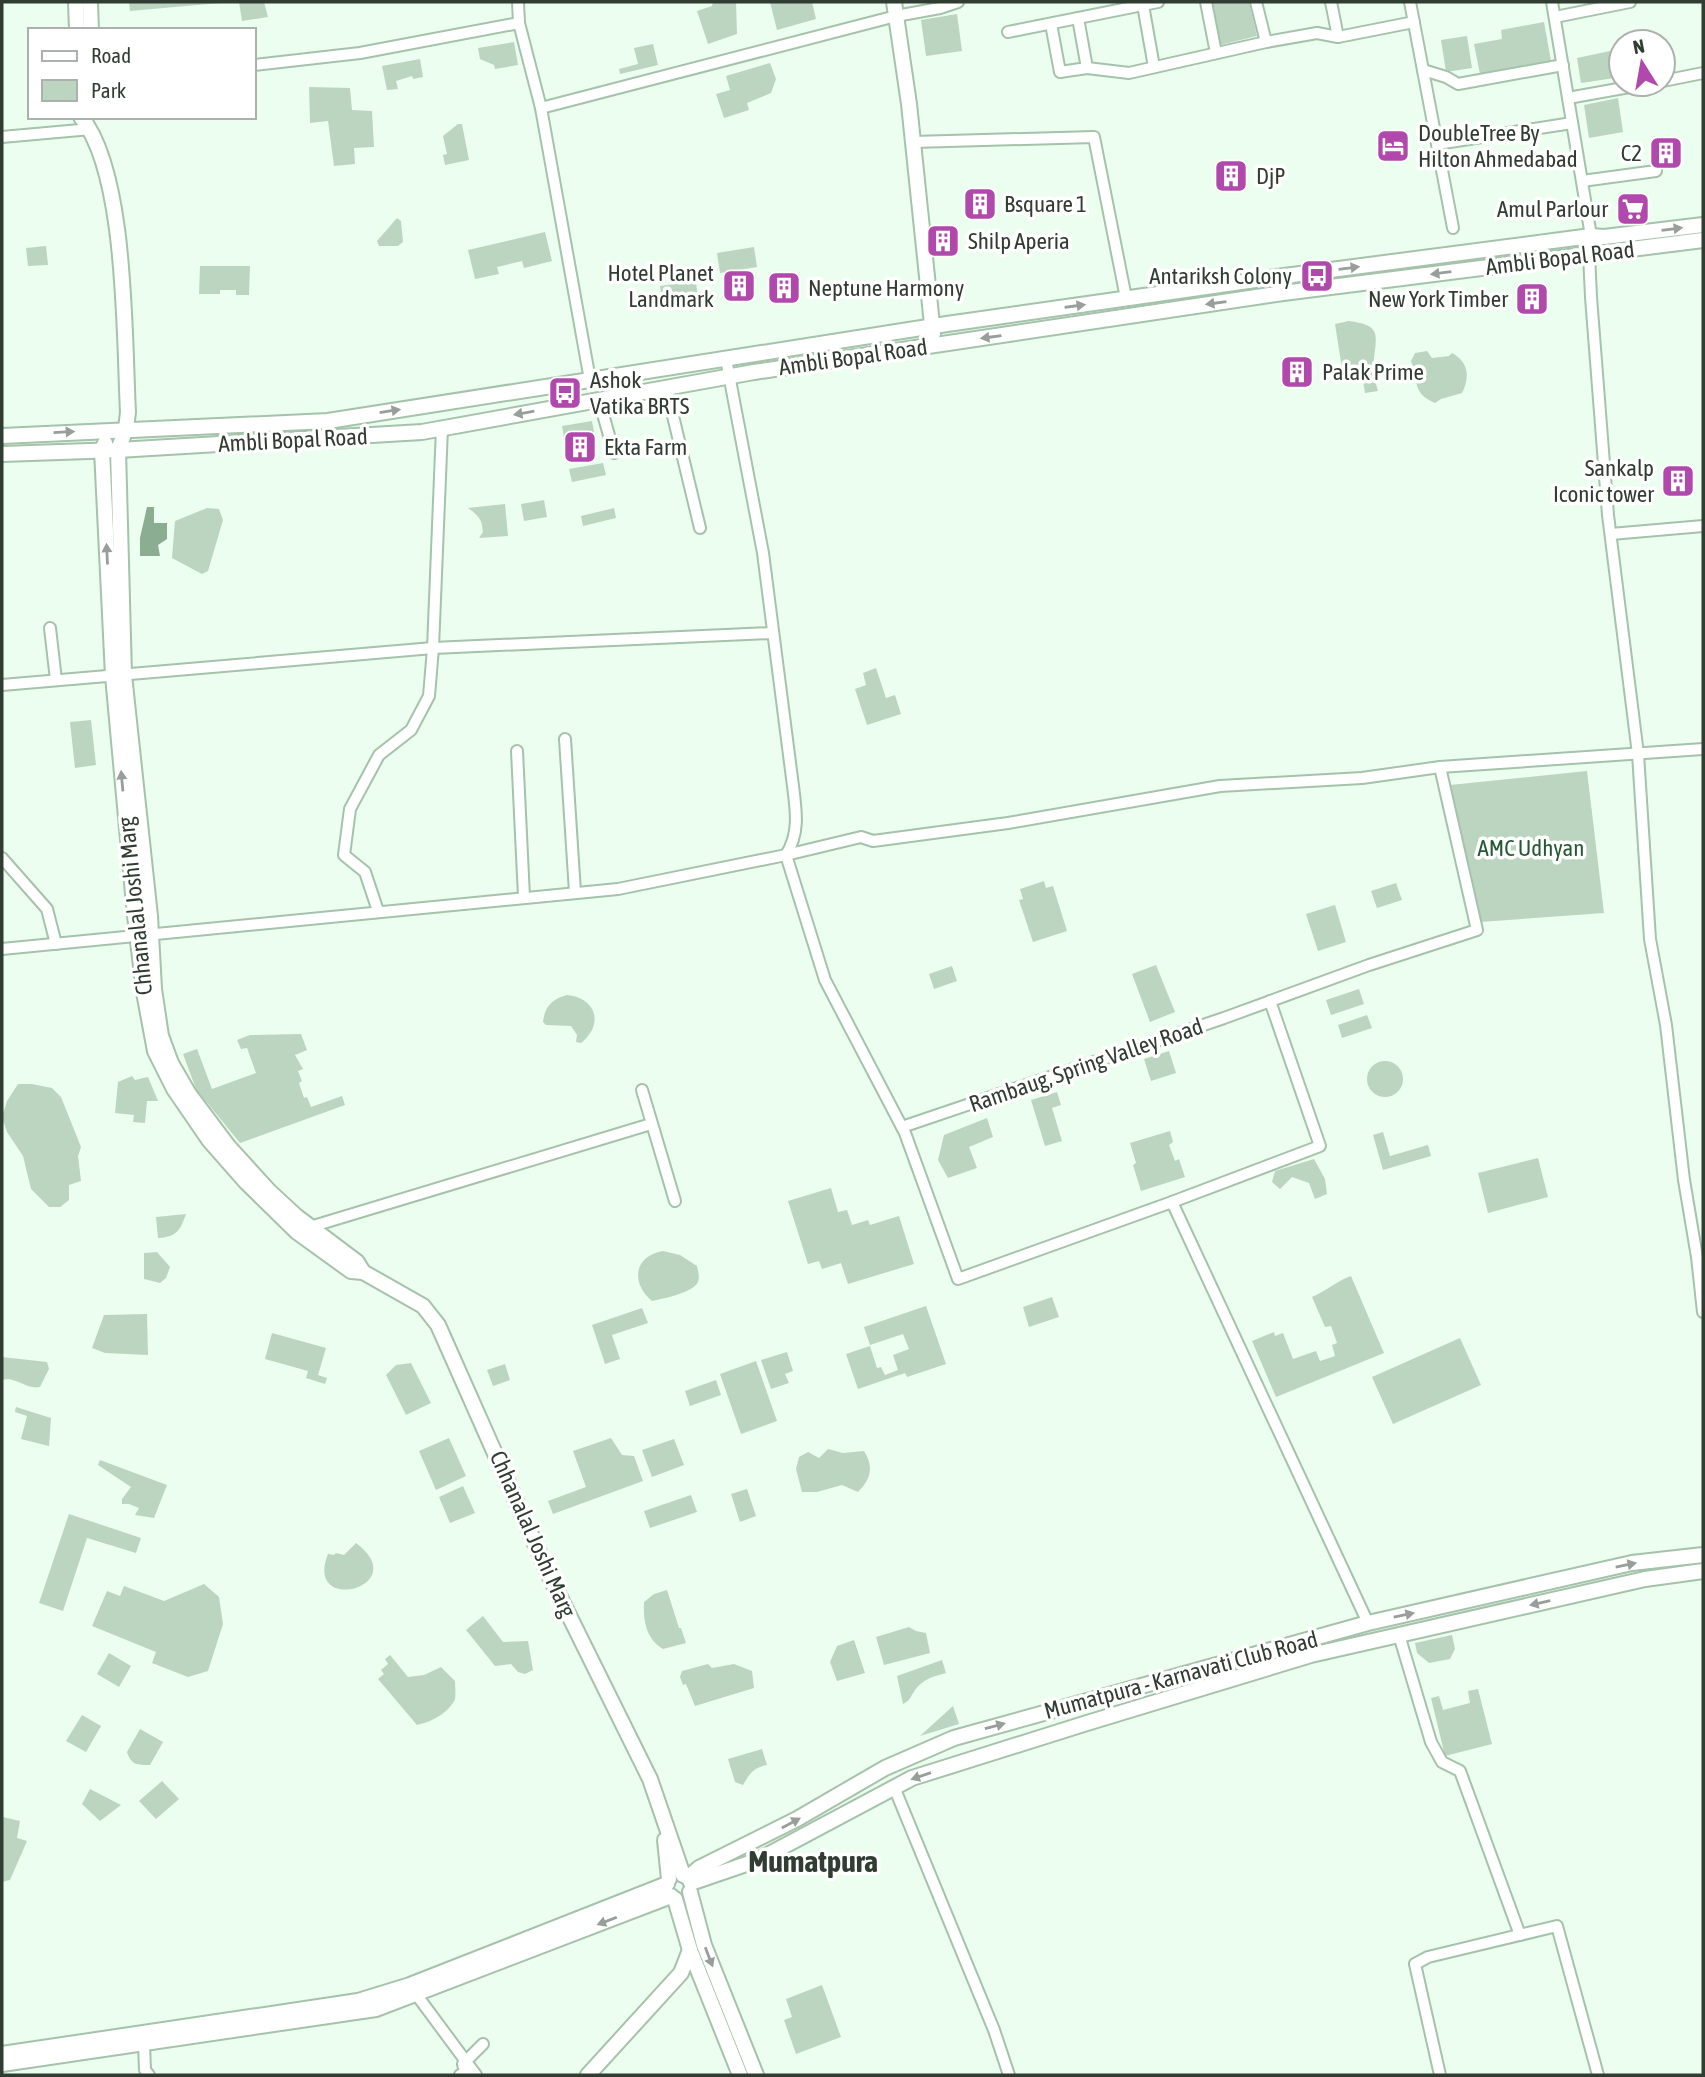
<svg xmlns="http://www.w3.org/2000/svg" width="1705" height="2077" viewBox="0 0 1705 2077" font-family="'Asap Condensed',sans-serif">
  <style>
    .green { fill: #bcd5c0 }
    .water { fill: #8bad91 }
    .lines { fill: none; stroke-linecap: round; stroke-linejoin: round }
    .street-casing { stroke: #a5c2aa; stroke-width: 14 }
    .secondary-casing { stroke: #a5c2aa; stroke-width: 18 }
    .street { stroke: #fff; stroke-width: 10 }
    .secondary { stroke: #fff; stroke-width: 14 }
    .oneway { fill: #989e99 }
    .labels { text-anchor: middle; stroke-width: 7; stroke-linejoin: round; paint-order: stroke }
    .poi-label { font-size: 23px; fill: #313d33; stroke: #fff; text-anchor: start }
    .street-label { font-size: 23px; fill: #313d33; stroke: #fff }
    .park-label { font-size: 23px; fill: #255933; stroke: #fff }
    .district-label { font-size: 30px; font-weight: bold; fill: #313d33; stroke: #fff }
  </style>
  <rect width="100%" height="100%" fill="#ecfeef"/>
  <g class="green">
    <path d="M129,2H220V3L130,11Z"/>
    <path d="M239,2H264L268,17L242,21Z"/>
    <path d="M713,2H736L737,34L708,44L697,11L712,6Z"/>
    <path d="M770,2H812L816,19L777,30Z"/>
    <path d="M1212,2H1249L1257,36L1220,45Z"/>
    <path d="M957,14L962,51L926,56L921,20Z"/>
    <path d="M1544,22L1551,61L1480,74L1474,44L1502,39L1501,30Z"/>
    <path d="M1467,36L1472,68L1446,72L1441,40Z"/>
    <path d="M514,42L518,65L495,69L494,65L480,59L478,48Z"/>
    <path d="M653,44L658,65L620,74L619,69L638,64L634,48Z"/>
    <path d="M1610,51L1615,78L1581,83L1577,58Z"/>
    <path d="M420,59L423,77L413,79L412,76L396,81L398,89L387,90L382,66Z"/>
    <path d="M770,63L776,79L771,93L747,103L749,110L724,118L716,94L730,90L726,76Z"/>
    <path d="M309,87L350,88L352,110L372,111L374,147L354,148L355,164L334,166L328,121L310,123Z"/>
    <path d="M1618,98L1623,132L1589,138L1584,105Z"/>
    <path d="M458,124H462L469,160L445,165L443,155L447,154L443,136Z"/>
    <path d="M397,218L401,221L403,242L398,246H379L377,241Z"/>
    <path d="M545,232L552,261L524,268L522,261L497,267L499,274L475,279L468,250Z"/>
    <path d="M46,246L48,265L28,266L26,248Z"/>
    <path d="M754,247L757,267L720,273L717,253Z"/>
    <path d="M200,266H250L249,295H236V290H220V294H199Z"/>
    <path d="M696,281L698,301L663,306L660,286Z"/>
    <path d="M1349,321C1378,325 1378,331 1374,358C1373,369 1375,381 1378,391L1365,393L1363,381H1349L1343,375L1335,324Z"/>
    <path d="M1427,351L1432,358L1449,356L1452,353C1469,362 1470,378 1462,393L1441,399L1435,403C1411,393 1419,380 1411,361L1415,353Z"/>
    <path d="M592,421L594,432L564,437L562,426Z"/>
    <path d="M603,463L606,475L572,482L569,469Z"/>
    <path d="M544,500L547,517L524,521L521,504Z"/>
    <path d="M505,504L508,536L479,538L483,532C482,519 479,516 468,508Z"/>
    <path d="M207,508L219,509L223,520L208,571L202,574L172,558L175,521Z"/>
    <path d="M614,508L616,518L583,526L581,516Z"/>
    <path d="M876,668L886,698L895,695L901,714L867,725L855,689L866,685L863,673Z"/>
    <path d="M91,720L96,765L75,768L70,722Z"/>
    <path d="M1587,771L1604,913L1480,922L1450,785Z"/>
    <path d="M1044,881L1046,888L1053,886L1067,931L1033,942L1019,900L1023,899L1020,889Z"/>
    <path d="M1396,883L1402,900L1377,908L1371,891Z"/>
    <path d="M1335,905L1346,942L1318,951L1306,914Z"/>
    <path d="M1156,965L1175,1012L1150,1022L1132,974Z"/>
    <path d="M952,966L957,981L934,989L929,974Z"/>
    <path d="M1359,989L1364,1004L1331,1015L1326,1000Z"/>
    <path d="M567,995C597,998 604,1025 581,1043L576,1042L577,1035L571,1026L546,1025L543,1022C545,1006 552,999 567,995Z"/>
    <path d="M1367,1015L1372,1028L1342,1038L1338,1025Z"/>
    <path d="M301,1034L307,1050L295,1055L303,1069L298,1071L302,1081L299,1083L304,1098L307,1097L311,1107L342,1096L345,1105L240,1143L196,1089L183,1054L197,1049L212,1089L256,1073L247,1048L241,1049L237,1040L250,1035Z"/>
    <path d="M1169,1051L1176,1073L1151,1081L1144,1059Z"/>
    <circle cx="1385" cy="1079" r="18"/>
    <path d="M132,1076L135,1080L148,1077L158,1101H147L145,1123L133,1122L134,1115L115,1113L118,1082Z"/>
    <path d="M18,1084H32L52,1088L61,1097L81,1147L78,1156L81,1181L69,1185V1200L60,1207H49L31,1189L23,1156L7,1132L2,1117L7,1101Z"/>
    <path d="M1057,1092L1061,1105L1052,1108L1062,1141L1045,1146L1031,1100Z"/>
    <path d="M987,1118L993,1137L969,1147L977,1168L948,1178L938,1160L944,1135Z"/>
    <path d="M1170,1131L1173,1142L1169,1145L1175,1161L1179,1159L1185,1177L1141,1191L1133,1165L1136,1163L1130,1143Z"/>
    <path d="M1383,1132L1390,1156L1428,1145L1431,1156L1383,1170L1373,1135Z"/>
    <path d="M1538,1158L1548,1197L1488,1213L1478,1173Z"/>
    <path d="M1314,1159L1325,1179L1327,1194L1315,1199L1309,1183L1292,1177L1280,1189L1272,1182L1275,1171Z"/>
    <path d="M831,1188L838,1212L847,1210L852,1225L868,1220L870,1225L899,1216L914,1264L848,1284L841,1263L822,1269L819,1261L808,1264L788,1201Z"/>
    <path d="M186,1214C180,1231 176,1237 158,1238L156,1217Z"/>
    <path d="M663,1251L680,1255L697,1266C698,1271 700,1277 698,1282C694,1292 663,1299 652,1301C631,1284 633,1256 663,1251Z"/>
    <path d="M157,1252L170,1267L166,1278L160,1283L144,1279V1253Z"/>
    <path d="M1351,1276L1384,1353L1276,1397L1252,1341L1274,1332L1275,1336L1283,1333L1293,1359L1316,1351L1320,1361L1335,1356L1332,1345L1337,1343L1331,1326L1325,1327L1312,1297C1326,1291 1337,1281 1351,1276Z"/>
    <path d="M1052,1297L1059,1317L1029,1327L1023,1307Z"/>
    <path d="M926,1306L946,1364L907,1377L905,1373L858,1389L846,1354L870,1346L877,1368L881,1367L885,1375L898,1370L893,1355L909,1349L903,1334L870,1345L864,1327Z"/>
    <path d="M642,1308L648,1323L612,1335L620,1359L605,1364L592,1325Z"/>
    <path d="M147,1314L148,1355L105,1353L92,1348L104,1315Z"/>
    <path d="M272,1333L326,1348L318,1375L327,1378L325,1384L306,1378L308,1371L265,1359Z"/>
    <path d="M1460,1338L1481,1385L1393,1424L1372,1377Z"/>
    <path d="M787,1352L793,1371L785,1374L789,1383L771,1389L761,1360Z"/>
    <path d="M2,1357L47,1362L49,1369L40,1387C26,1390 16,1376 2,1380Z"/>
    <path d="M756,1361L777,1421L741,1434L720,1374Z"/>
    <path d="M411,1363L431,1403L406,1415L386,1375L396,1365Z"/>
    <path d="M505,1364L510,1380L493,1386L487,1370Z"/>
    <path d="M716,1380L721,1395L690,1406L685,1391Z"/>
    <path d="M16,1407L51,1418L49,1446L21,1439L27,1416L15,1412Z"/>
    <path d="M449,1438L466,1476L436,1490L419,1451Z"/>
    <path d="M611,1438L622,1455L634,1456L643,1481L553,1514L548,1501L586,1487L573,1451Z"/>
    <path d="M674,1439L684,1465L652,1477L642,1450Z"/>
    <path d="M828,1449L843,1453L864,1451C874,1467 871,1479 858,1492L842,1485L817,1492H802L796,1469L799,1457L808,1452L819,1458Z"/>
    <path d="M100,1460L167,1485L154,1518L135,1515L139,1508L129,1504H122V1499L131,1487L98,1465Z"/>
    <path d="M463,1486L475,1513L450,1523L439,1497Z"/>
    <path d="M747,1489L756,1516L740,1522L731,1494Z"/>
    <path d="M691,1495L697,1512L650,1528L644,1511Z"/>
    <path d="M69,1514L141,1538L136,1553L87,1538L63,1611L39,1603Z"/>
    <path d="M356,1543C415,1587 303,1616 328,1554L334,1555L336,1553L344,1555Z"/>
    <path d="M204,1584L219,1597L223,1624L208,1671L188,1677L152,1663L156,1652L92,1626L107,1591L120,1596L124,1586L164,1601Z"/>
    <path d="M667,1590L679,1628H681L686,1643L663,1649C646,1639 643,1620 644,1602L654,1594Z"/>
    <path d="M483,1616L503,1642L528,1641L533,1670L525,1674L518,1672L511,1664L495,1666L466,1630Z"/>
    <path d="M909,1627L916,1631L926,1633L930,1653L884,1665L876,1637Z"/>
    <path d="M1452,1635L1455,1649L1450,1659L1429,1663L1417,1653L1415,1643Z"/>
    <path d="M854,1640L865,1673L837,1681L830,1662L837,1646Z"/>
    <path d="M109,1653L131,1666L119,1687L97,1674Z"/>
    <path d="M390,1655L408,1677L424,1675L441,1667L455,1681C455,1686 456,1694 455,1699C449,1713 431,1722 417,1725L378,1679L384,1674L381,1670L388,1664L385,1659Z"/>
    <path d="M942,1660L946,1673C934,1676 923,1679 915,1690C910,1697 911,1700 903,1704L897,1676Z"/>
    <path d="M708,1664L712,1668L734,1664L752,1671L754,1688L695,1706L686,1684L683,1685L680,1677L682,1671Z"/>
    <path d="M1478,1689L1492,1744L1445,1756L1431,1698L1439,1696L1443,1710L1470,1703L1468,1691Z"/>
    <path d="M953,1706L959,1724L920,1736Z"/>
    <path d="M82,1715L101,1726L86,1752L66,1741Z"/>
    <path d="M140,1729L163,1742L150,1765C137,1765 131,1765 127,1752Z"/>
    <path d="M762,1749L767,1765C753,1768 750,1773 743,1785L735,1782L728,1759Z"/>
    <path d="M162,1781L179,1799L156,1819L139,1801Z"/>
    <path d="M90,1789L121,1805L100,1821L82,1804Z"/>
    <path d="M3,1817L20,1821L17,1838L27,1841L10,1880L2,1882Z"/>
    <path d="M822,1985L841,2037L796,2054L784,2020L792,2017L786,1999Z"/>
  </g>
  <path class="water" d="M147,507H154V523H167V539L158,545L160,556H140V538Z"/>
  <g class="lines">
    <defs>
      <g id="street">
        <path d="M518,2L519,23L541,108"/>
        <path d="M1206,2L1216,53"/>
        <path d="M1256,2L1266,42"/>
        <path d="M1331,2L1338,37"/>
        <path d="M1410,2L1453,228"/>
        <path d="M1552,2L1591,236L1589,254L1591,297L1608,515L1638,754L1650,939L1666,1025L1684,1180L1697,1257L1703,1312"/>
        <path d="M1143,5L1154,67"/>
        <path d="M1555,17L1630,2"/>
        <path d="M1051,24L1060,72L1087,68L1078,18"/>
        <path d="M1008,32L1158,2"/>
        <path d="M254,65L360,53L519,23"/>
        <path d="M1087,68L1129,73L1266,42L1317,33L1338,37L1414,22"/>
        <path d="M1423,70L1446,77L1458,84L1563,65"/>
        <path d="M1663,81L1703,73"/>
        <path d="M1568,98L1646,84"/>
        <path d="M2,137L91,129"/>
        <path d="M913,142L1094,137L1126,298"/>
        <path d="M1437,144L1572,123"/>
        <path d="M1582,181L1656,171"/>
        <path d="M726,359L763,553L793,786C796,810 800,833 786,855L825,980L905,1133L958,1279L1172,1202L1368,1623"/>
        <path d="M590,380L541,108L896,16L940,8L958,2"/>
        <path d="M666,387L700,528"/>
        <path d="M599,400L614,453"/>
        <path d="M1611,534L1703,526"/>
        <path d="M50,628L56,680"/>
        <path d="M2,685L433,648L772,633"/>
        <path d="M565,739L575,892"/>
        <path d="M517,751L524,897"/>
        <path d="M2,858L47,909L56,944"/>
        <path d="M378,911L365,872L344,855L350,809L379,755L411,730L429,696L433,648L442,428"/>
        <path d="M2,949L618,889L786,855L861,837L873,841L1008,823L1220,786L1362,778L1440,767L1703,749"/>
        <path d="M642,1090L675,1201"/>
        <path d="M902,1127L1224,1018L1369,965L1477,930L1440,767"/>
        <path d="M1172,1202L1320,1146L1270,1001"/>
        <path d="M310,1227L651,1124"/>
        <path d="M1399,1635L1431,1742L1442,1762L1460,1771L1520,1935"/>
        <path d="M894,1787L994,2030L1009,2075"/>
        <path d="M413,1990L476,2075"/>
        <path d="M144,2044L145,2070L149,2075"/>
        <path d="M460,2075L465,2072L463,2064L483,2044"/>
        <path d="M1440,2075L1415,1964L1428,1957L1557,1926L1598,2075"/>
      </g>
      <g id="secondary">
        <path d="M76,2L77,30"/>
        <path d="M90,2L91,30"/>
        <path d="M894,2L909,104L933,334"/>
        <path d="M81,117C127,173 124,338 128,412L126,429L118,450L124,675L150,916L154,989L161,1036L171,1063L189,1094L228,1146L269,1191L296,1216L357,1262L363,1272L423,1306L438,1325L548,1573L650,1779L683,1875"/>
        <path d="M2,436L328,421L947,324L1277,277L1591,236L1604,237L1703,225"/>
        <path d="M105,443L102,450L113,676L135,915L144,992L155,1051L174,1089L209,1140L246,1182L297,1232L351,1271L363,1272"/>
        <path d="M2,454L118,450L422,432L754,372L1283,293L1703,240"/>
        <path d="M665,1840L669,1879"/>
        <path d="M688,1878L699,1868L797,1819L885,1768L954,1738L1368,1623L1632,1563L1703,1555"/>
        <path d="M691,1883L758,1860L912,1778L1087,1723L1311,1655L1645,1579L1703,1571"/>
        <path d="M690,1892L704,1945L756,2075"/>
        <path d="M675,1899L690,1950L740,2075"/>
        <path d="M2,2054L358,2001L410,1985L667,1884"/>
        <path d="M2,2064L376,2009L671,1896"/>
        <path d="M588,2075L681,1973L690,1950"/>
      </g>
    </defs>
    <use href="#street" class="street-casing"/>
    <use href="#secondary" class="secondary-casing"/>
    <use href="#street" class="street"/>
    <use href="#secondary" class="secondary"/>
  </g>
  <defs><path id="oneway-solid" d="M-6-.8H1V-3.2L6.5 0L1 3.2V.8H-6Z" transform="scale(1.75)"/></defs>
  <g class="oneway">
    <use href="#oneway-solid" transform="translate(1672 229) rotate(-7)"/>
    <use href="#oneway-solid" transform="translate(1349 268) rotate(-7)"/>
    <use href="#oneway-solid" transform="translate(1441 273) rotate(173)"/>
    <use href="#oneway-solid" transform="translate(1216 303) rotate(172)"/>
    <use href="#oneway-solid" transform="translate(1075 306) rotate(-8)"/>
    <use href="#oneway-solid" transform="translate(991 337) rotate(172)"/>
    <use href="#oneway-solid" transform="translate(390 411) rotate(-9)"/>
    <use href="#oneway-solid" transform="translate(524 413) rotate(170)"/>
    <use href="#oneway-solid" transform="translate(64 432) rotate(-3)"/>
    <use href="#oneway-solid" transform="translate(107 554) rotate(-93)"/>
    <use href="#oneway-solid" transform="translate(122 781) rotate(-95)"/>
    <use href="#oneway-solid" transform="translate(1626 1565) rotate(-11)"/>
    <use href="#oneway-solid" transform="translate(1540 1603) rotate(167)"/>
    <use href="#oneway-solid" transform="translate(1404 1615) rotate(-12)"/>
    <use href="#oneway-solid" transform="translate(995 1726) rotate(-15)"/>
    <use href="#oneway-solid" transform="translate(921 1776) rotate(161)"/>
    <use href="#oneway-solid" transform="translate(791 1823) rotate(-28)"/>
    <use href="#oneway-solid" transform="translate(607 1921) rotate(159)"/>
    <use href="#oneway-solid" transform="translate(709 1957) rotate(69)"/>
  </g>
  <defs>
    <symbol id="hotel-square" viewBox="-11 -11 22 22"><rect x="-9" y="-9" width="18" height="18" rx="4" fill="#b148ab" stroke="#fff"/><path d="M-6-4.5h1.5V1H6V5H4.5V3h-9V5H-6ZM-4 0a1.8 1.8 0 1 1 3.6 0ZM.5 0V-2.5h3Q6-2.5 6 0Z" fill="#fff"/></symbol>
    <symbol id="building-square" viewBox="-11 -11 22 22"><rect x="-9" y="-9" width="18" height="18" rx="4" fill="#b148ab" stroke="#fff"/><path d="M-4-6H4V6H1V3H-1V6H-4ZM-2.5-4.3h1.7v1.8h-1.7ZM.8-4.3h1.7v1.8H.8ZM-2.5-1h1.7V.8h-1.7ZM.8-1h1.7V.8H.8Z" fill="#fff"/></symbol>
    <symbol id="supermarket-square" viewBox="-11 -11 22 22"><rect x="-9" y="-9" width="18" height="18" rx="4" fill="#b148ab" stroke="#fff"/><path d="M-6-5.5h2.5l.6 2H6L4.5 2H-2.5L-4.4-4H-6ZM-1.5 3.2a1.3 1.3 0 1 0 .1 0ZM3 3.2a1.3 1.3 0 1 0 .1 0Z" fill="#fff"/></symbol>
    <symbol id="bus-square" viewBox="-11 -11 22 22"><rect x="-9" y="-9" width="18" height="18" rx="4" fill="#b148ab" stroke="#fff"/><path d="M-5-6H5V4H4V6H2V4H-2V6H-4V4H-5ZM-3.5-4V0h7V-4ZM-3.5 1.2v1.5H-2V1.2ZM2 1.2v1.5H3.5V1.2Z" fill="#fff"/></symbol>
  </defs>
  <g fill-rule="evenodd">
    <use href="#hotel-square" x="1374" y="127" width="38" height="38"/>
    <use href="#building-square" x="1647" y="134" width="38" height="38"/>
    <use href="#building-square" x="1212" y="157" width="38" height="38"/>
    <use href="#building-square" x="961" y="185" width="38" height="38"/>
    <use href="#supermarket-square" x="1614" y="190" width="38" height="38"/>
    <use href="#building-square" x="924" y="222" width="38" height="38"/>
    <use href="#bus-square" x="1298" y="257" width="38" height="38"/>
    <use href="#building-square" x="720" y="267" width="38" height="38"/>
    <use href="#building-square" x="765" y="269" width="38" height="38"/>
    <use href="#building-square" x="1513" y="280" width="38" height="38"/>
    <use href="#building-square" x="1278" y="353" width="38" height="38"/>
    <use href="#bus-square" x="546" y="374" width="38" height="38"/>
    <use href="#building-square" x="561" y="428" width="38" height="38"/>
    <use href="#building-square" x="1659" y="462" width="38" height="38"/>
  </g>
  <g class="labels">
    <g class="poi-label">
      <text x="1418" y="141">DoubleTree By<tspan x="1418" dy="26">Hilton Ahmedabad</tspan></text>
      <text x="1642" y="161" text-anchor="end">C2</text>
      <text x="1256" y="184">DjP</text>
      <text x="1004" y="212">Bsquare 1</text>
      <text x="1608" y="217" text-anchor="end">Amul Parlour</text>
      <text x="968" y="249">Shilp Aperia</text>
      <text x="714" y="281" text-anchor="end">Hotel Planet<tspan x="714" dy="26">Landmark</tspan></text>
      <text x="1292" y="284" text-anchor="end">Antariksh Colony</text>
      <text x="808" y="296">Neptune Harmony</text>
      <text x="1508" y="307" text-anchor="end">New York Timber</text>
      <text x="1322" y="380">Palak Prime</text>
      <text x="590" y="388">Ashok<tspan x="590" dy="26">Vatika BRTS</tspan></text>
      <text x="604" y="455">Ekta Farm</text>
      <text x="1654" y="476" text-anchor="end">Sankalp<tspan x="1654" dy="26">Iconic tower</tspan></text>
    </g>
    <g class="street-label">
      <text transform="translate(1560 258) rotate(-7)" y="8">Ambli Bopal Road</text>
      <text transform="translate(853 357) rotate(-8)" y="8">Ambli Bopal Road</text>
      <text transform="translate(293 440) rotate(-3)" y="8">Ambli Bopal Road</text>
      <text transform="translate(135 906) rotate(-96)" y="8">Chhanalal Joshi Marg</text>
      <text transform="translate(1086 1065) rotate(-19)" y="8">Rambaug, Spring Valley Road</text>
      <text transform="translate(533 1534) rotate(66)" y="8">Chhanalal Joshi Marg</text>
      <text transform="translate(1181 1675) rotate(-15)" y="8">Mumatpura - Karnavati Club Road</text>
    </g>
    <g class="park-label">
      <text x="1531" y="856">AMC Udhyan</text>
    </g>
    <g class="district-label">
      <text x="813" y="1872">Mumatpura</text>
    </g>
  </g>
  <rect width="1705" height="2077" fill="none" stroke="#313d33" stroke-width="7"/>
  <rect x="28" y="28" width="228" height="91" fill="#ffffff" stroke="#adb1ad" stroke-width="2"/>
  <rect x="42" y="51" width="35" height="10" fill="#ffffff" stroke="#adb1ad" stroke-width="2"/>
  <text x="91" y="63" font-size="21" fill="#313d33">Road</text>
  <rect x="42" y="80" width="35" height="21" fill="#bcd5c0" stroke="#adb1ad" stroke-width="2"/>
  <text x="91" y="98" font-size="21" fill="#313d33">Park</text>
  <g transform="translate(1642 63) rotate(349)"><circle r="33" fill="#ffffff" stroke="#adb1ad" stroke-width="2"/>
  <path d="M0-5L12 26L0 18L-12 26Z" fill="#b148ab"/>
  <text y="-10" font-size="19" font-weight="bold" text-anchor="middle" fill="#313d33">N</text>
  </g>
</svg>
